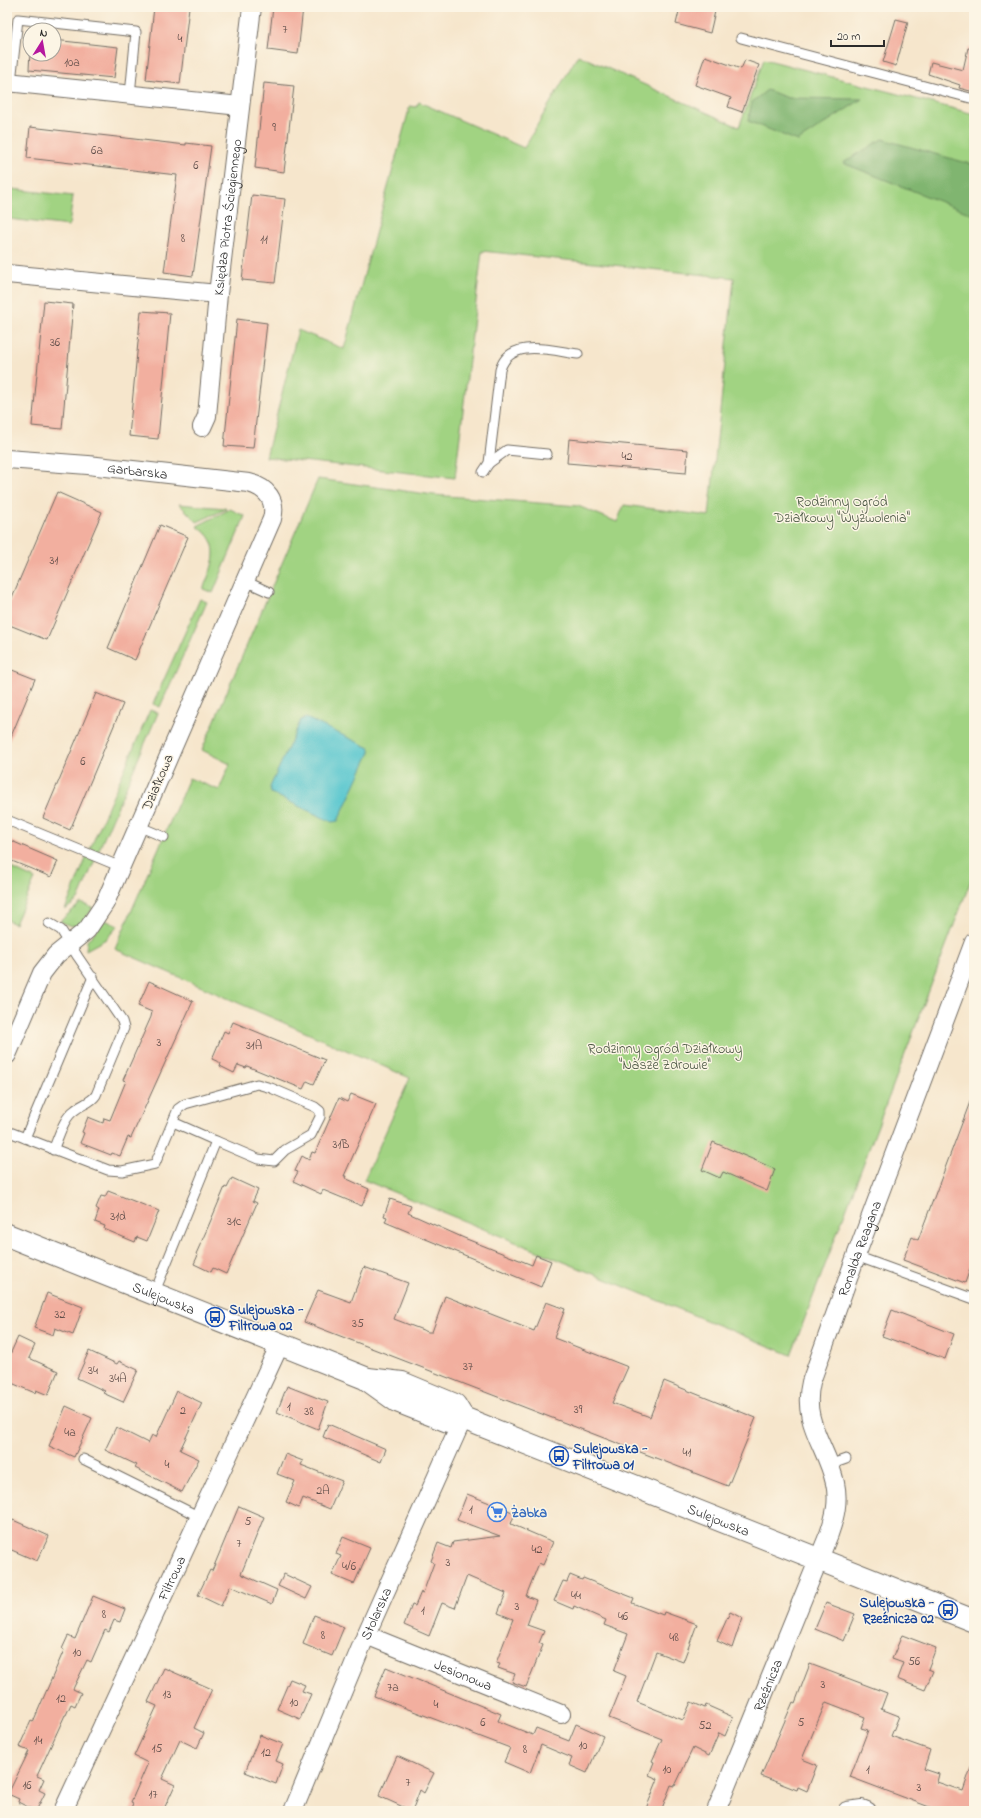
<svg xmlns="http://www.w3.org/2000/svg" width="981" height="1818" viewBox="0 0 981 1818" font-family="'Indie Flower',sans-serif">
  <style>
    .green { fill: #a1d382; stroke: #667f56 }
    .forest { fill: #80b570; stroke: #56704e }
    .water { fill: #5ac7cf; stroke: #42797d }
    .building { fill: #f2af9f }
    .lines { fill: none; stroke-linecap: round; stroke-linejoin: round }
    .lane-casing { stroke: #726c63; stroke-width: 11 }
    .street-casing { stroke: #726c63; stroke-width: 20 }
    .secondary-casing { stroke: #726c63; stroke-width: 24 }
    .lane { stroke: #fff; stroke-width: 9 }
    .street { stroke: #fff; stroke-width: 18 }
    .secondary { stroke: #fff; stroke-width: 22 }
    .labels { text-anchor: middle; stroke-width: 3; stroke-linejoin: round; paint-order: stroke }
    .number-label { font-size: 12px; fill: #5d4c48 }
    .street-label { font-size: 14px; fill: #2b2b2b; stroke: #fcf5e5 }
    .park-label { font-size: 14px; fill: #485541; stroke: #fcf5e5 }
    .transit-label { font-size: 14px; font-weight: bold; fill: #164399; stroke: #fcf5e5; text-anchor: start }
    .shop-label { font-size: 14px; font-weight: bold; fill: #366cbe; stroke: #fcf5e5; text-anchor: start }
  </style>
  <rect width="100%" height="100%" fill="#fcf5e5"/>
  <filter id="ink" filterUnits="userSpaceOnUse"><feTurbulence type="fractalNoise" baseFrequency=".025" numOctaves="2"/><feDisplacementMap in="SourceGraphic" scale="8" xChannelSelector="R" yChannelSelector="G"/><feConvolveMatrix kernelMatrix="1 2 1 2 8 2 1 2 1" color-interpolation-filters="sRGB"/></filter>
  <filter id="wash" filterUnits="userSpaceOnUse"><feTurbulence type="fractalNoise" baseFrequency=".012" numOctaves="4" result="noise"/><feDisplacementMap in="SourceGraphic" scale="16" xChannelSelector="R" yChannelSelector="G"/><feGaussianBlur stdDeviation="0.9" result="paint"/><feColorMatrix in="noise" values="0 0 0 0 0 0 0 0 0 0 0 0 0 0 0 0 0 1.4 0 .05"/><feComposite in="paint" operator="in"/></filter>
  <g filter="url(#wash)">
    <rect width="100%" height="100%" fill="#f6e6cc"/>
    <g class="green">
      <path d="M578,55L739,127L764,59L974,114V872L791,1355L364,1180L410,1078L115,949L189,778L219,790L230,764L202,750L318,479L434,495L578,506L617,522L624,505L709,516L734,278L482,251L455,478L266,457L298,330L344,349L410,106L416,107L419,102L524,148Z"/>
      <path d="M12,189L73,196L69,226L9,219Z"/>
      <path d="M179,504L225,508L226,509L197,522Z"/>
      <path d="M230,509L245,516L213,593L203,589C213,565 224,544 197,526Z"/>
      <path d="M200,599L207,602L160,707L153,704Z"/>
      <path d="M150,710L158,713L98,852L90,849Z"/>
      <path d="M87,856L95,860L78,900L65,910Z"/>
      <path d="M7,866L35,879L15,924L7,920Z"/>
      <path d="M81,903L93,908C83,922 78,932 60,921Z"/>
      <path d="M105,920L118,926L106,939L86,950L87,941Z"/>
    </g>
    <g class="forest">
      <path d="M767,90L788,98L862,99L798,141L748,121L752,102Z"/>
      <path d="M882,139L974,165V215L843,163Z"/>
    </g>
    <path class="water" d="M306,718L370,748V752L338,821L332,822L271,793L270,787L301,720Z"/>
    <g id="blocks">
      <g class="building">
        <path d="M154,7H189L180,84L146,80Z"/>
        <path d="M273,7H303L298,54L268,50Z"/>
        <path d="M680,7H716L710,33L676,24Z"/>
        <path d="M896,19L908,22L896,66L883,62Z"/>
        <path d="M54,40L118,47L114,78L29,70L30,51V54H54Z"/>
        <path d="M968,48L974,49V92L959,88L960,85L928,74L931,62L963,70Z"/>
        <path d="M705,56L741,69L745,60L759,65L742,112L728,107L731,98L695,85Z"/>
        <path d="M264,83L294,86L284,172L255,168Z"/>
        <path d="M30,127L186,145V143L211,146L193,276L164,272L177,175L27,158Z"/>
        <path d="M252,195L285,199L275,283L242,280Z"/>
        <path d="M44,301L73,304L62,429L32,426Z"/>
        <path d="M141,311L170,313L158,439L129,436Z"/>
        <path d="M237,319L267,323L253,448L224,446Z"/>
        <path d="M569,439L688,450L686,473L567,463Z"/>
        <path d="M57,492L102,512L47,640L7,624V609Z"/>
        <path d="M160,525L188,537L135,660L108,648Z"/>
        <path d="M7,668L35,679L7,746Z"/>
        <path d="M96,693L123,704L70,830L43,818Z"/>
        <path d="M7,839L58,861L51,877L7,859Z"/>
        <path d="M149,981L193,1001L131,1138L128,1137L120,1156L112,1153L111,1155L80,1143L84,1133L82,1132L88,1117L103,1123L104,1118L110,1120L126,1081L123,1080L151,1017L152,1012L138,1006Z"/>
        <path d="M233,1022L325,1060L314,1084L307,1081L303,1089L247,1066L246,1068L238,1065L234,1073L220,1066L221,1063L212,1059L224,1031L228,1033Z"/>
        <path d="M351,1094L376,1104L344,1176H346L345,1178L369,1189L362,1206L323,1190L321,1194L293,1181L298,1172L295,1171L302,1156L309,1160L312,1152L315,1153L339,1098L347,1102Z"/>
        <path d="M973,1094L974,1095V1258L965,1283L903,1260L912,1237L918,1240Z"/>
        <path d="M713,1142L775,1169L767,1191L723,1172L720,1178L702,1170Z"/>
        <path d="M232,1178L258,1190L253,1201L257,1203L226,1274L213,1268L211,1272L194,1264L198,1255L196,1254L208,1227L225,1187L227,1188Z"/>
        <path d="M108,1191L159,1211L147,1241L137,1237L135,1242L104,1229L105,1226L95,1222L99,1210L96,1208L101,1196L105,1197Z"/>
        <path d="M390,1199L411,1206L408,1213L464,1238L532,1265L536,1255L551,1261L541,1287L385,1222L387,1217L384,1216Z"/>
        <path d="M364,1267L408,1283L394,1319L428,1332H432L445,1296L534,1331L546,1302L565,1309L554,1338L628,1367L612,1403L650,1417L664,1381L756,1418L728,1486L304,1322L318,1290L351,1302Z"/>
        <path d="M47,1293L83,1307L73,1335L55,1328L53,1335L34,1328Z"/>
        <path d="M892,1310L954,1334L945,1359L882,1336Z"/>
        <path d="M18,1337L35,1345L29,1358L58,1371L48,1395L36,1390L35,1393L7,1381V1361Z"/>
        <path d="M89,1351L117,1364L119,1361L138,1370L123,1402L103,1393L105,1391L77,1378Z"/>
        <path d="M287,1386L328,1402L318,1429L277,1412Z"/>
        <path d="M177,1391L202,1403L180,1450L199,1459L182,1492L135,1468L137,1465L105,1450L116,1427L148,1443L152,1435L156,1437Z"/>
        <path d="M66,1406L92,1418L74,1457L49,1446Z"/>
        <path d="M328,1424L386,1449L381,1462L323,1437Z"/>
        <path d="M285,1454L303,1461L301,1465L342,1481L330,1509L303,1498L299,1508L286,1502L295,1481L277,1474Z"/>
        <path d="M467,1494L515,1513L511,1524L553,1542L543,1565L539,1563L526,1596L536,1600L527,1625L544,1631L539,1643L543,1645L526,1687L512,1682L515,1674L498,1668L500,1664L496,1663L513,1619L498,1613L506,1593L467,1576L455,1608L442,1603L429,1636L404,1625L412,1605L415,1606L421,1592L423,1593L434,1563L431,1561L438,1543L451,1548L453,1542L500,1536L457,1520Z"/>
        <path d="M239,1506L264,1517L241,1574L277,1590L272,1604L230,1586L221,1606L198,1595L210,1570L212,1571Z"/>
        <path d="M13,1520L49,1536L37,1561L7,1548V1533Z"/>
        <path d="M343,1537L370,1548L354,1584L332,1575L341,1556L336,1554Z"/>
        <path d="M284,1574L312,1587L306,1599L278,1586Z"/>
        <path d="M570,1575L582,1580L583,1578L634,1598L632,1603L663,1615L664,1612L697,1624L683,1662L656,1652L637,1702L683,1720L691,1702L705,1708L706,1705L733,1717L725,1736L719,1733L709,1756L693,1748L675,1786L671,1785L661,1811H645L658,1779L649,1775L654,1762L652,1761L662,1739L609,1718L626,1676L614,1671L628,1634L604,1625L606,1620L574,1606L573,1609L554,1601L563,1581L567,1582Z"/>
        <path d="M93,1596L125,1609L120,1622L114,1620L109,1632L105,1630L91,1662L87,1660L73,1689L81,1693L75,1706L71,1704L66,1715H65L37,1776L44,1779L39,1790L45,1793L36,1811L18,1802L19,1799L8,1794L29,1751L19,1747L31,1721L33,1722L64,1650L62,1649L68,1636L75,1639Z"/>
        <path d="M826,1603L855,1614L844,1641L815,1629Z"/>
        <path d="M730,1612L742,1618L732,1648L717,1641Z"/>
        <path d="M314,1615L344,1627L332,1656L303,1644Z"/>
        <path d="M902,1635L936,1648L928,1669L933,1671L925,1690L897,1679L903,1663L892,1659Z"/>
        <path d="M810,1664L887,1693L881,1709L899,1716L891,1736L930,1750L924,1769L939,1774L937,1782L963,1791L972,1765L974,1766V1811H940L850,1777L868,1730L861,1728L865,1717L826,1702L802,1759L817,1765L807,1791L798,1787L797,1790L761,1776L793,1702L795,1703Z"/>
        <path d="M386,1667L501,1714L498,1721L533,1735L536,1728L569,1741L576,1724L603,1736L587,1773L569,1765L572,1758L541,1745L530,1773L504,1762L510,1748L374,1696Z"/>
        <path d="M164,1668L212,1689L194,1728L204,1733L197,1748L180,1740L162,1779L175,1785L163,1811H130L133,1803L131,1802L148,1763L134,1756L157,1706L148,1702Z"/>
        <path d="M290,1679L305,1685L302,1691L311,1694L300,1719L277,1709Z"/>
        <path d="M260,1735L283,1744L276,1761L283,1764L276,1784L245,1772Z"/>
        <path d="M397,1756L434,1773L424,1793L420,1790L412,1811L379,1796Z"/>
      </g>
    </g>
  </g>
  <g filter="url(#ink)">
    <use href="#blocks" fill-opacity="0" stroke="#726c63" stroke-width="1"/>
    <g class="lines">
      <defs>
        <g id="lane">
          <path d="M741,38L974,99"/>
          <path d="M11,82L18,19L136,32L130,95"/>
          <path d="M489,463L507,450L547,454"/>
          <path d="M483,472L489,463L500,370C509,337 553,351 578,354"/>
          <path d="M245,581L269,592"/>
          <path d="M7,820L121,867"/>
          <path d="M138,826L164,837"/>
          <path d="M49,923L61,930L78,957L122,1021L124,1028L96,1095C91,1103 82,1104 75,1110C63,1118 59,1137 53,1150"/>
          <path d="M7,1131L108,1170L122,1171L155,1164L178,1109L185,1104L257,1084L271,1088L315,1107L320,1111V1117L311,1135L285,1150L274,1161L258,1159L216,1141"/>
          <path d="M25,1138L93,977"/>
          <path d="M856,1256L974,1299"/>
          <path d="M154,1294L216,1141L173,1122"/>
          <path d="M83,1459L200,1517"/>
          <path d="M829,1465L846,1459"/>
        </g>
        <g id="street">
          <path d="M7,82L240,106"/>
          <path d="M7,274L218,294"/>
          <path id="s1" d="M202,427L207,416L218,294L252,7"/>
          <path id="s2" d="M7,459L88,465L249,483C267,488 277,500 272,519L105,903L87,930L56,955L42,973L7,1055"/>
          <path id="s3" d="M366,1635L561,1714"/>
          <path id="s4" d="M63,1811L280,1344"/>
          <path id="s5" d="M293,1811L366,1635L463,1418"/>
          <path id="s6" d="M716,1811L829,1534C835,1517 839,1501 835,1483C827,1446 801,1423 811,1382L856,1256L974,942"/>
          <path d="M847,1811L862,1809L867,1811"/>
        </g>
        <g id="secondary">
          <path id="s7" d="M7,1235L365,1378L397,1401L448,1421L463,1418L974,1621"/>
          <path d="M368,1379L402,1383L455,1405L463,1418"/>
        </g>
      </defs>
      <use href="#lane" class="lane-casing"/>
      <use href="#street" class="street-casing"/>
      <use href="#secondary" class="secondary-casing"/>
      <use href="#lane" class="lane"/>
      <use href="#street" class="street"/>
      <use href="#secondary" class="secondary"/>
    </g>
  </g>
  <defs>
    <symbol id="bus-ring" viewBox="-11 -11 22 22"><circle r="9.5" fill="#fcf5e5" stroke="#1a4fb4" stroke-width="1.5"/><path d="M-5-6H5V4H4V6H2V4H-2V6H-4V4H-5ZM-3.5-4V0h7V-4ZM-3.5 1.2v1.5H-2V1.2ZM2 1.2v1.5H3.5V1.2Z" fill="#1a4fb4"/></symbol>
    <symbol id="supermarket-ring" viewBox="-11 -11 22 22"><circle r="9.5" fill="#fcf5e5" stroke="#3f7fe0" stroke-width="1.5"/><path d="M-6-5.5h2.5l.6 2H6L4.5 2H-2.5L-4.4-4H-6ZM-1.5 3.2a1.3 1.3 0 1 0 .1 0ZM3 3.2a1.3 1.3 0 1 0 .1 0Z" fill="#3f7fe0"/></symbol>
  </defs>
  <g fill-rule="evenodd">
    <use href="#bus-ring" x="204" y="1306" width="22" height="22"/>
    <use href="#bus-ring" x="548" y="1445" width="22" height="22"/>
    <use href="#supermarket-ring" x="486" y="1501" width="22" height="22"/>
    <use href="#bus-ring" x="937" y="1599" width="22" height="22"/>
  </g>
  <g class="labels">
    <g class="number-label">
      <text x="285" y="33">7</text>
      <text x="180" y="42">4</text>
      <text x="72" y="66">10a</text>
      <text x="274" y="131">9</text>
      <text x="97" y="154">6a</text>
      <text x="196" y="169">6</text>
      <text x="183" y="242">8</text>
      <text x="264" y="243">11</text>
      <text x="55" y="346">36</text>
      <text x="627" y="460">42</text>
      <text x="54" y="564">31</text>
      <text x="83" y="765">6</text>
      <text x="159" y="1046">3</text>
      <text x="254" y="1049">31A</text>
      <text x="341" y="1148">31B</text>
      <text x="118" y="1220">31d</text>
      <text x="234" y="1225">31c</text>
      <text x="60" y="1318">32</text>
      <text x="358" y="1327">35</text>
      <text x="468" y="1370">37</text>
      <text x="93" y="1374">34</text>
      <text x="118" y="1382">34A</text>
      <text x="289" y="1410">1</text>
      <text x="578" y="1413">39</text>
      <text x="183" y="1414">2</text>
      <text x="309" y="1415">38</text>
      <text x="70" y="1436">4a</text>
      <text x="687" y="1456">41</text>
      <text x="167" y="1468">4</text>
      <text x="323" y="1494">2A</text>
      <text x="471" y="1513">1</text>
      <text x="248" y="1525">5</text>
      <text x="239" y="1547">7</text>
      <text x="537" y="1553">42</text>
      <text x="448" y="1566">3</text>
      <text x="349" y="1570">4/6</text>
      <text x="576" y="1599">44</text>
      <text x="517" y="1610">3</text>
      <text x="423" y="1614">1</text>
      <text x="104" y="1618">8</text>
      <text x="623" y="1620">46</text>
      <text x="323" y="1639">8</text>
      <text x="674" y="1641">48</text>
      <text x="77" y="1656">10</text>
      <text x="914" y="1665">56</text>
      <text x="823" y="1688">3</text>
      <text x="393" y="1691">7a</text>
      <text x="167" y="1698">13</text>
      <text x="61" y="1702">12</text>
      <text x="294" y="1706">10</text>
      <text x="436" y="1708">4</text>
      <text x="483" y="1726">6</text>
      <text x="801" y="1726">5</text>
      <text x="705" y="1729">52</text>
      <text x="38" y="1744">14</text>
      <text x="583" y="1749">10</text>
      <text x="157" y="1752">15</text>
      <text x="525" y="1753">8</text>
      <text x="266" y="1756">12</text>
      <text x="667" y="1773">10</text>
      <text x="868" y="1773">1</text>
      <text x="408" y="1786">7</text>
      <text x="27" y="1789">16</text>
      <text x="919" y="1791">3</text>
      <text x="153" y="1798">17</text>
    </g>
    <g class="street-label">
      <text dy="5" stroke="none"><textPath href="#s1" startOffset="212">Księdza Piotra Ściegiennego</textPath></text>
      <text dy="5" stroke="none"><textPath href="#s2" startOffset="131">Garbarska</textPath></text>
      <text transform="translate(157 782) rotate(-67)" y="5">Działkowa</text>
      <text dy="5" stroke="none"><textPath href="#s6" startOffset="599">Ronalda Reagana</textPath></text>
      <text dy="5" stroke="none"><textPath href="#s7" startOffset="169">Sulejowska</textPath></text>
      <text dy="5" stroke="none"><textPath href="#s7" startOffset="770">Sulejowska</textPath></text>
      <text dy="5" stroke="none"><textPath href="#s4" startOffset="257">Filtrowa</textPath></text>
      <text dy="5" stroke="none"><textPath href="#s5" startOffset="214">Stolarska</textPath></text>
      <text dy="5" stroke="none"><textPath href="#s3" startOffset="105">Jesionowa</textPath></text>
      <text dy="5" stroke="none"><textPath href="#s6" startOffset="136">Rzeźnicza</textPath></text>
    </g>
    <g class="park-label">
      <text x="842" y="506">Rodzinny Ogród<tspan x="842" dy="16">Działkowy "Wyzwolenia"</tspan></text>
      <text x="665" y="1053">Rodzinny Ogród Działkowy<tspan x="665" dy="16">"Nasze Zdrowie"</tspan></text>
    </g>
    <g class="transit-label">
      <text x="229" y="1314">Sulejowska -<tspan x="229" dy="16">Filtrowa 02</tspan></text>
      <text x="573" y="1453">Sulejowska -<tspan x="573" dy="16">Filtrowa 01</tspan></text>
      <text x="934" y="1607" text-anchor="end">Sulejowska -<tspan x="934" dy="16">Rzeźnicza 02</tspan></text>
    </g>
    <g class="shop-label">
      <text x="511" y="1517">Żabka</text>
    </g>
  </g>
  <rect width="981" height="1818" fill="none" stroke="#fcf5e5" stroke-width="24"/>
  <g transform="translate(42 42) rotate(11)"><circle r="19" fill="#fcf5e5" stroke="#a8a49b"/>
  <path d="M0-3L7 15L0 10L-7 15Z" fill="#b5179e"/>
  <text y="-6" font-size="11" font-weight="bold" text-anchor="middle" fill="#2b2b2b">N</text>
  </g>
  <path d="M831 40v6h53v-6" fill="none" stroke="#2b2b2b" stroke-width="2"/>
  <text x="837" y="40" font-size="12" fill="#2b2b2b" stroke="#fcf5e5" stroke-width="3" paint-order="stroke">20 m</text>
</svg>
